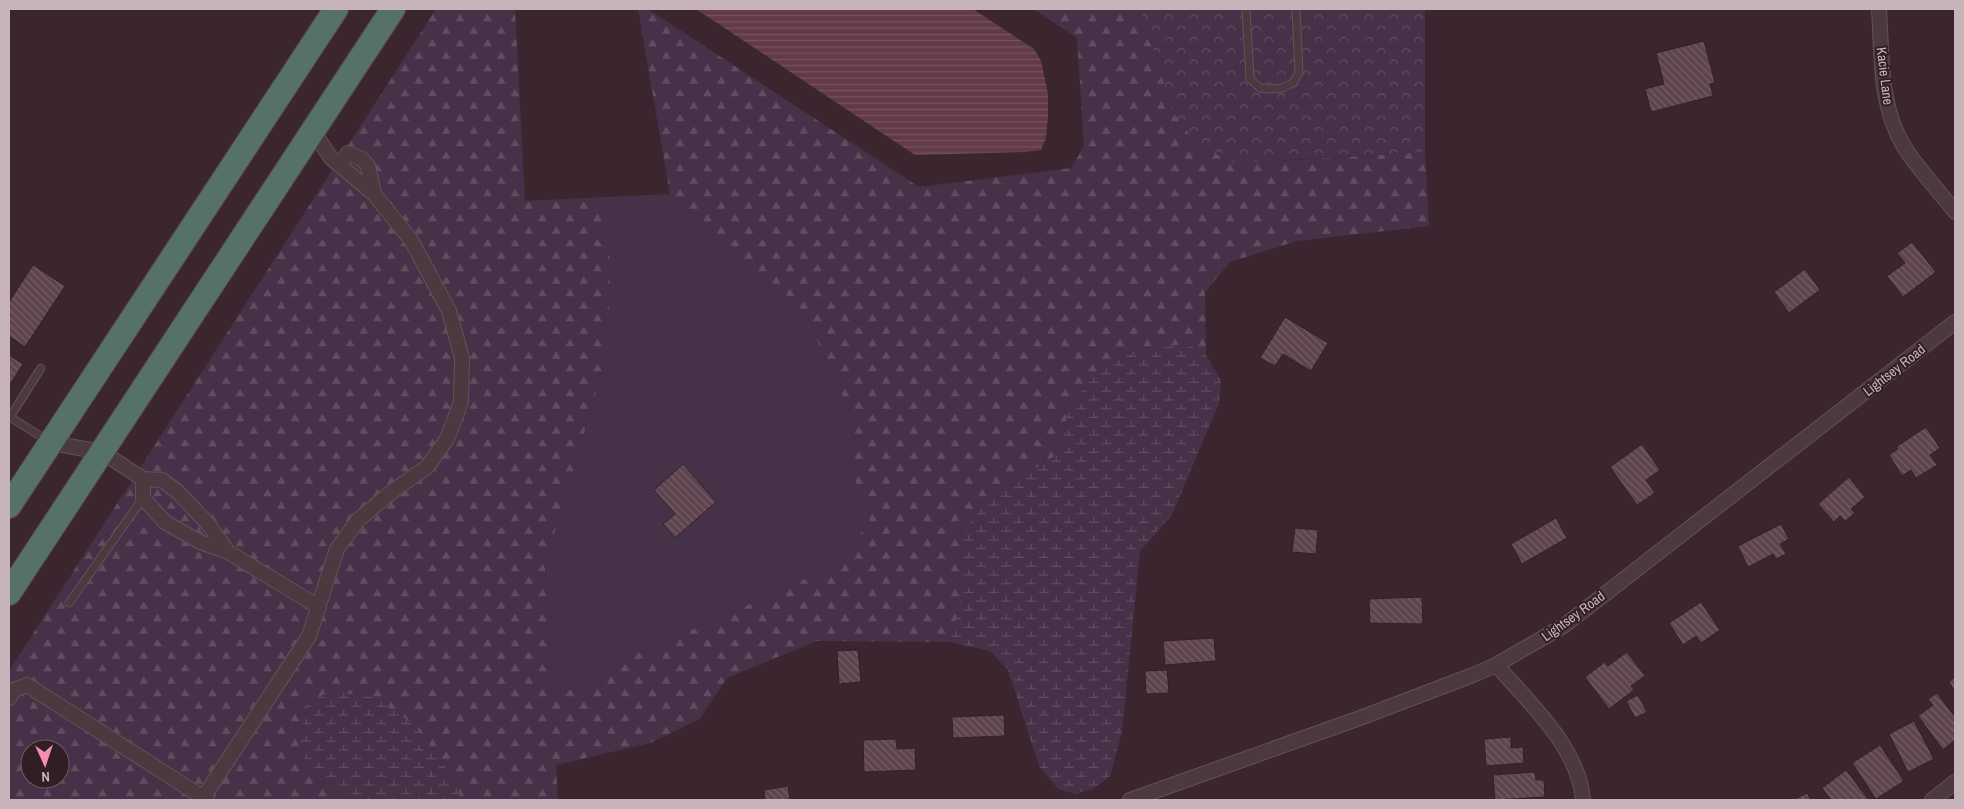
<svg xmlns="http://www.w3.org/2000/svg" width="1964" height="809" viewBox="0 0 1964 809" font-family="'Archivo Narrow',sans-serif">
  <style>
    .green { fill: #463248 }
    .forest { fill: url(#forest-firs); fill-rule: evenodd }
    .wetland { fill: url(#wetland-marsh) }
    .park { fill: url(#park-crowns) }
    .water { fill: url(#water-rules) }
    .building { fill: url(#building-back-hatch); stroke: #332027 }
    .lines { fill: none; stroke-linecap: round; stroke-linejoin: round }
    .lane-casing { stroke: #645158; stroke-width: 9 }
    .street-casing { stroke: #645158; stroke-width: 16 }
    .highway-casing { stroke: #544148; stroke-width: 26 }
    .lane { stroke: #4c3940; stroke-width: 7 }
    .street { stroke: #4c3940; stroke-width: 14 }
    .highway { stroke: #567167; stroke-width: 24 }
    .labels { text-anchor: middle; stroke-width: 4; stroke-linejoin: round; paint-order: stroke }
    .street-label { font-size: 14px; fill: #c7b4bb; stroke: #311e25 }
  </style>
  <defs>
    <pattern id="forest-firs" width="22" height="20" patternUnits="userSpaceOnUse" patternTransform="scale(1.25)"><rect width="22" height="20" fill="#463248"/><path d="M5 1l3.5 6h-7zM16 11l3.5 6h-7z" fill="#5f4d60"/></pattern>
    <pattern id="wetland-marsh" width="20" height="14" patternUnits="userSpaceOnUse" patternTransform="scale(1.25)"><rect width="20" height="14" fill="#463248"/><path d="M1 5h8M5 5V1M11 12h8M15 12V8" fill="none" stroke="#5f4d60"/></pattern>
    <pattern id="park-crowns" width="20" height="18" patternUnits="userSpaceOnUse" patternTransform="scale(1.25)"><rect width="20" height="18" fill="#463248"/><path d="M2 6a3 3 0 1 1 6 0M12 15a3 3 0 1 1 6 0" fill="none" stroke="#5f4d60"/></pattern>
    <pattern id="water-rules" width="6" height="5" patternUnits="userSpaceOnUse" patternTransform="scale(1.25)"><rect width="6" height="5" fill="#623a49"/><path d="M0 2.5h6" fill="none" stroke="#775461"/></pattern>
    <pattern id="building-back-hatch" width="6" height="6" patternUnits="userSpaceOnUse" patternTransform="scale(1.25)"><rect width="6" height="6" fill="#5e444e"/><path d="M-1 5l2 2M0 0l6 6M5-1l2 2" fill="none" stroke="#745d66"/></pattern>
  </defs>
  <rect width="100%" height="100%" fill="#3b252e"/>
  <path class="green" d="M670,194L805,313L854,421L856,490L870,522L830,568L635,655L591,688L552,691L545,566L608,351L610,261L605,197Z"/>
  <path class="forest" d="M436,9H515L525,201L605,197L610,261L608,351L545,566L552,691L591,688L635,655L830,568L870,522L856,490L854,421L805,313L670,194L638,9H648L919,187L1071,168L1084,146L1077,38L1033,9H1140L1174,114L1280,161L1425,152L1429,226L1297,241L1230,262L1205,292L1206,355L1186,343L1068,409L1061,452L1013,483L977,513L960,542L963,589L950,642L817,641L727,678L700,719L650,743L556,765L558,800H461L455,782L321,780L350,800H9V671ZM30,749H60V779H30Z"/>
  <g class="wetland">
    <path d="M1186,343L1206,355L1221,380L1219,403L1172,515L1140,551L1122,732L1110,776L1093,789L1075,794L1058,789L1039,766L1008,670L990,651L950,642L963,589L960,542L977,513L1013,483L1061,452L1068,409L1105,360Z"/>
    <path d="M332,691L375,698L416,726L455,782L461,800H350L321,780L299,745L307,702Z"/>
  </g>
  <path class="park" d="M1140,9H1425V152L1235,163L1199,146L1174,114Z"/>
  <path class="water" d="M696,9H973L1034,49L1041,61L1048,94V116L1046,138L1041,150L1026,152L915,155Z"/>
  <g class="building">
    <path d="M1704,41L1715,83L1710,84L1713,96L1651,112L1645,89L1664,84L1656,53Z"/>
    <path d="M1912,242L1936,272L1903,297L1887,276L1905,263L1897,253Z"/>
    <path d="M33,265L65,286L25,347L9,336V302Z"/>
    <path d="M1805,269L1820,290L1789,313L1774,292Z"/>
    <path d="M1285,317L1328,343L1311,371L1283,354L1275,366L1260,358Z"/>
    <path d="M9,355L23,364L9,386Z"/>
    <path d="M1926,427L1940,448L1930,455L1937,465L1916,478L1911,470L1902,476L1889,455L1898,449L1896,447Z"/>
    <path d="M1642,444L1660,470L1646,480L1655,493L1637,505L1610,467Z"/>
    <path d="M683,464L716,502L675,538L663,524L675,514L654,490Z"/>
    <path d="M1849,477L1865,497L1851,509L1855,513L1845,521L1840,516L1834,522L1818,504Z"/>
    <path d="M1556,518L1567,538L1522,564L1511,544Z"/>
    <path d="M1781,524L1789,539L1780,544L1786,554L1776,559L1773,554L1748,567L1738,546Z"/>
    <path d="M1295,528L1318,530L1316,554L1292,552Z"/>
    <path d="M1422,597L1423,624L1370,623L1369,599Z"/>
    <path d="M1701,602L1720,630L1701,643L1696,636L1683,645L1669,623Z"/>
    <path d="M1214,638L1216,661L1165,665L1163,641Z"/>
    <path d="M858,650L861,682L839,684L837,651Z"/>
    <path d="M1627,652L1645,676L1631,686L1634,690L1609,709L1585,677L1605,662L1608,666Z"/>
    <path d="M1167,670L1169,693L1146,694L1145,671Z"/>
    <path d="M1955,677V691L1949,682Z"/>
    <path d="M1937,693L1955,717V740L1943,750L1918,716L1933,705L1928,699Z"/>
    <path d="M1638,695L1647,712L1635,718L1626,701Z"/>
    <path d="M1004,715L1005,736L953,738L952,717Z"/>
    <path d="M1914,721L1934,759L1908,772L1889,734Z"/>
    <path d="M1511,737V748L1523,747L1524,763L1486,766L1484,739Z"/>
    <path d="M896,739L897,749L915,748L916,770L864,772L863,740Z"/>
    <path d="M1880,745L1904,781L1876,799L1852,763Z"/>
    <path d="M1846,770L1869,800H1831L1822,788Z"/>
    <path d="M1535,772L1536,780H1544L1545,797L1495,800L1493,775Z"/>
    <path d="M788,786L790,800H765L764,790Z"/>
    <path d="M1807,793L1811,800H1795V799Z"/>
  </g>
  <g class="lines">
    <defs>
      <g id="lane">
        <path d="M1246,9L1250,79L1260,88L1270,89L1282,88L1293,83L1299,73L1296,9"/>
        <path d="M41,368L10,417L48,441"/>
        <path d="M69,603L143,498"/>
      </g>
      <g id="street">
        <path d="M1879,9C1882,54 1879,104 1903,145C1917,168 1939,191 1955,212"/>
        <path d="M340,165L348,153L362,159L368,166L374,194"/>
        <path d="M51,443L102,452L143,479L162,480L178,492L208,524L228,552L200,542L165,522L143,498V479"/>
        <path d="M228,552L319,607"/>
        <path d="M1496,665C1529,702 1579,748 1583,800"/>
        <path d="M9,698L14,690L27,685L207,800"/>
        <path d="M203,798L309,636L337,549L358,520L394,490L427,467L447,439L461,402L462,358L449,311L411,240L374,194L331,158L313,131"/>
        <path d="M1130,800L1360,718L1473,675L1496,665L1565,625L1955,322"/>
        <path d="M1932,800L1955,782"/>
      </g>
      <g id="highway">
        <path d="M9,506L336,9"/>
        <path d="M9,593L393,9"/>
      </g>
    </defs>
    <use href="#lane" class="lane-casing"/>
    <use href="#street" class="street-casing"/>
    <use href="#highway" class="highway-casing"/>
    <use href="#lane" class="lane"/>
    <use href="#street" class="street"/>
    <use href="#highway" class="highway"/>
  </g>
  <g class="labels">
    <g class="street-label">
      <text transform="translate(1885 76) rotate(83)" y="5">Kacie Lane</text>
      <text transform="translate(1894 370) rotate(-38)" y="5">Lightsey Road</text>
      <text transform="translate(1573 616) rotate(-36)" y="5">Lightsey Road</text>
    </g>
  </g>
  <rect width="1964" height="809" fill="none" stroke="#c7b4bb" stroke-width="20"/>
  <g transform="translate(45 764) rotate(177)"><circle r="24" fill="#311e25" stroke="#6d5a61"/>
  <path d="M0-4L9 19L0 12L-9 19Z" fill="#f28fb2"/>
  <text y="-8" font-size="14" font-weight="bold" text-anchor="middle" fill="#c7b4bb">N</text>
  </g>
</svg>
